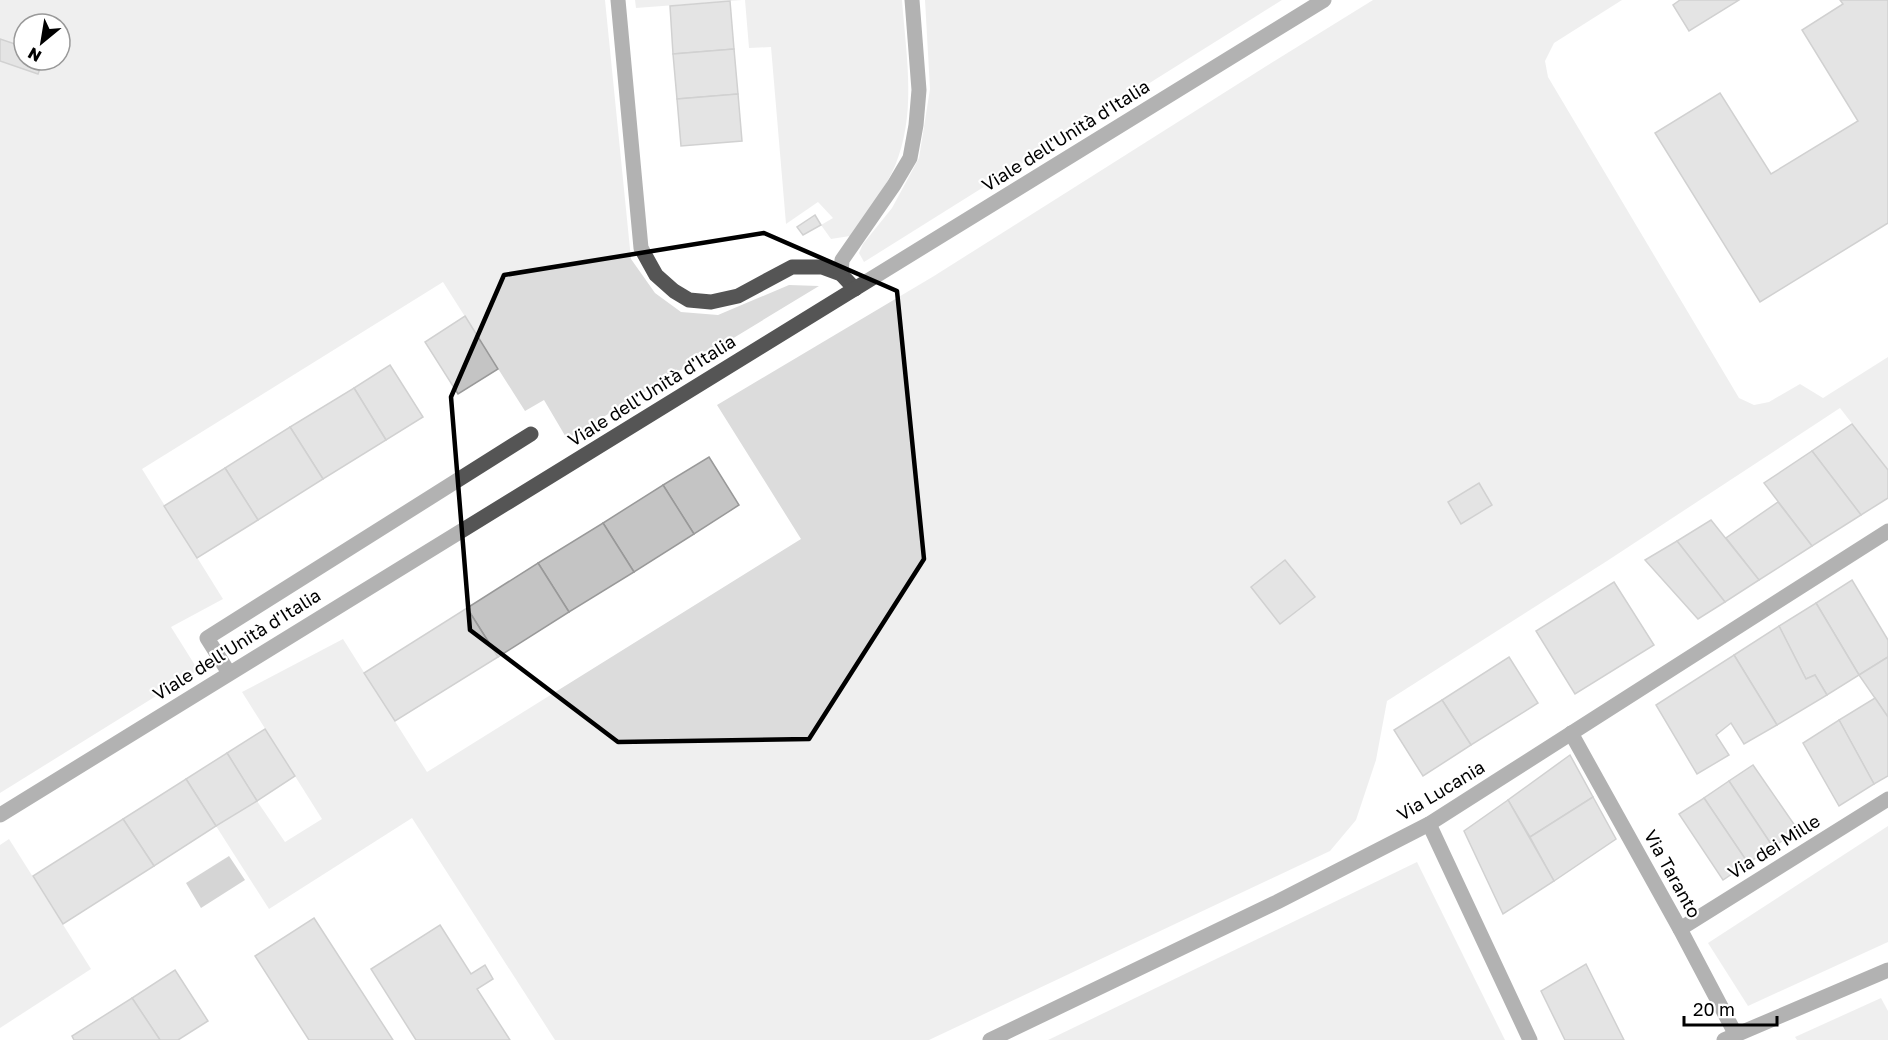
<svg xmlns="http://www.w3.org/2000/svg" width="1888" height="1040" viewBox="0 0 1888 1040" font-family="'Golos Text',sans-serif">
  <style>
    .green { fill: #dcdcdc; fill-rule: evenodd }
    .water { fill: #a3a3a3 }
    .building { fill: #c4c4c4; stroke: #999; stroke-width: 1.5 }
    .lines { fill: none; stroke-linecap: round; stroke-linejoin: round }
    .minor { stroke: #555; stroke-width: 15 }
    .marked { fill: none; stroke: #000; stroke-width: 4.5; stroke-linejoin: round }
    .labels { text-anchor: middle; stroke-width: 4.5; stroke-linejoin: round; paint-order: stroke }
    .street-label { font-size: 18px; fill: #000; stroke: #fff }
  </style>
  <rect width="100%" height="100%" fill="#fff"/>
  <g class="green">
    <path d="M0,0H605L631,259L655,293L681,312L718,315L789,285L819,286L567,439L544,400L525,411L443,282L142,469L223,599L171,627L198,670L0,793ZM24,24H60V60H24Z"/>
    <path d="M635,0H742L636,8Z"/>
    <path d="M745,0H902C906,55 917,113 895,166C884,191 865,214 850,236L831,239L821,225L833,218L818,202L786,224L771,47L749,48Z"/>
    <path d="M925,0H1282L864,262L859,253L863,244L892,208L919,158L930,89Z"/>
    <path d="M1373,0H1622L1554,43L1545,61L1548,77L1739,398L1754,405L1769,402L1800,384L1823,398L1888,357V470L1840,408L1607,561L1387,701L1376,760L1356,820L1330,851L929,1040H555L412,818L269,909L216,826L257,801L285,842L322,819L242,692L343,639L427,772L801,539L717,405L934,276L1268,65Z"/>
    <path d="M1888,826V942L1748,1006L1708,943Z"/>
    <path d="M9,839L91,969L0,1028V845Z"/>
    <path d="M1417,862L1505,1040H1048Z"/>
    <path d="M1881,998L1888,1011V1040H1797L1795,1037Z"/>
  </g>
  <path class="water" d="M229,856L245,880L201,908L186,883Z"/>
  <g class="building">
    <path d="M1680,0H1739L1689,31L1673,5Z"/>
    <path d="M1840,0H1888V223L1760,302L1655,133L1720,93L1771,174L1858,121L1802,30L1843,4Z"/>
    <path d="M730,1L734,49L673,54L670,6Z"/>
    <path d="M0,39L24,47V60H43L38,74L0,61Z"/>
    <path d="M734,49L738,94L677,99L673,54Z"/>
    <path d="M738,94L742,141L681,146L677,99Z"/>
    <path d="M815,215L821,225L803,235L797,227Z"/>
    <path d="M465,316L498,369L458,394L425,342Z"/>
    <path d="M390,365L423,417L386,440L354,388Z"/>
    <path d="M354,388L386,440L323,479L290,427Z"/>
    <path d="M1852,424L1888,470V498L1861,515L1812,451Z"/>
    <path d="M290,427L323,479L258,520L225,468Z"/>
    <path d="M1812,451L1861,515L1812,546L1764,483Z"/>
    <path d="M709,457L739,505L694,534L663,485Z"/>
    <path d="M225,468L258,520L197,558L164,506Z"/>
    <path d="M1479,483L1492,505L1461,524L1448,502Z"/>
    <path d="M663,485L694,534L634,572L603,523Z"/>
    <path d="M1778,502L1812,546L1759,580L1726,538Z"/>
    <path d="M1711,520L1759,580L1725,602L1677,541Z"/>
    <path d="M603,523L634,572L569,612L538,563Z"/>
    <path d="M1677,541L1725,602L1698,619L1645,560Z"/>
    <path d="M1285,560L1315,597L1280,624L1251,587Z"/>
    <path d="M538,563L569,612L498,657L467,608Z"/>
    <path d="M1852,580L1888,640V657L1859,675L1816,603Z"/>
    <path d="M1614,582L1654,645L1575,694L1536,631Z"/>
    <path d="M1816,603L1859,675L1827,695L1815,675L1806,679L1779,626Z"/>
    <path d="M467,608L498,657L395,721L364,673Z"/>
    <path d="M1779,626L1806,679L1815,675L1827,695L1777,725L1734,655Z"/>
    <path d="M1734,655L1777,725L1744,744L1731,723L1716,735L1729,755L1697,774L1656,705Z"/>
    <path d="M1509,657L1538,703L1471,745L1442,700Z"/>
    <path d="M1888,657V717L1859,675Z"/>
    <path d="M1875,698L1888,717V776L1874,784L1839,720Z"/>
    <path d="M1442,700L1471,745L1423,776L1394,730Z"/>
    <path d="M1839,720L1874,784L1839,806L1803,743Z"/>
    <path d="M265,729L295,776L257,801L227,753Z"/>
    <path d="M227,753L257,801L216,826L186,779Z"/>
    <path d="M1570,755L1593,797L1530,837L1508,800Z"/>
    <path d="M1753,765L1798,830L1773,847L1729,781Z"/>
    <path d="M186,779L216,826L154,866L123,819Z"/>
    <path d="M1729,781L1773,847L1748,863L1704,798Z"/>
    <path d="M1593,797L1616,839L1554,881L1530,837Z"/>
    <path d="M1704,798L1748,863L1723,880L1679,814Z"/>
    <path d="M1508,800L1554,881L1503,914L1464,831Z"/>
    <path d="M123,819L154,866L63,924L33,876Z"/>
    <path d="M314,918L393,1040H309L255,956Z"/>
    <path d="M440,925L471,974L485,965L493,979L477,989L510,1040H416L371,969Z"/>
    <path d="M1586,964L1624,1040H1565L1541,991Z"/>
    <path d="M175,970L208,1021L178,1040H160L132,998Z"/>
    <path d="M132,998L160,1040H74L72,1036Z"/>
  </g>
  <g class="lines">
    <g class="minor">
      <path d="M618,0L641,248L656,275L674,291L689,300L711,302L738,296L792,267H822L841,274L855,289"/>
      <path d="M841,274L842,260L894,185L910,158L916,125L919,90L912,0"/>
      <path d="M229,673L207,638L531,434"/>
      <path d="M1571,733L1680,929L1736,1035"/>
      <path d="M0,815L1324,0"/>
      <path d="M1429,824L1530,1040"/>
      <path d="M1680,929L1888,799"/>
      <path d="M990,1040L1277,902L1429,824L1888,531"/>
      <path d="M1724,1040L1888,970"/>
    </g>
  </g>
  <path d="M0 0H1888V1040H0ZM764,233L897,291L924,559L809,739L618,742L470,630L451,397L504,275Z" fill="#fff" fill-opacity=".55" fill-rule="evenodd"/>
  <path class="marked" d="M764,233L897,291L924,559L809,739L618,742L470,630L451,397L504,275Z"/>
  <g class="labels">
    <g class="street-label">
      <text transform="translate(1066 136) rotate(-32)" y="6">Viale dell'Unità d'Italia</text>
      <text transform="translate(652 391) rotate(-32)" y="6">Viale dell'Unità d'Italia</text>
      <text transform="translate(237 645) rotate(-32)" y="6">Viale dell'Unità d'Italia</text>
      <text transform="translate(1441 791) rotate(-31)" y="6">Via Lucania</text>
      <text transform="translate(1774 847) rotate(-32)" y="6">Via dei Mille</text>
      <text transform="translate(1672 874) rotate(61)" y="6">Via Taranto</text>
    </g>
  </g>
  <g transform="translate(42 42) rotate(210)"><circle r="28" fill="#ffffff" stroke="#999999" stroke-width="1.5"/>
  <path d="M0-4.5L10 22L0 15L-10 22Z" fill="#000000"/>
  <text y="-9" font-size="16" font-weight="bold" text-anchor="middle" fill="#000000">N</text>
  </g>
  <path d="M1684 1016v9h93v-9" fill="none" stroke="#000000" stroke-width="3"/>
  <text x="1693" y="1016" font-size="18" fill="#000000" stroke="#ffffff" stroke-width="4.5" paint-order="stroke">20 m</text>
</svg>
